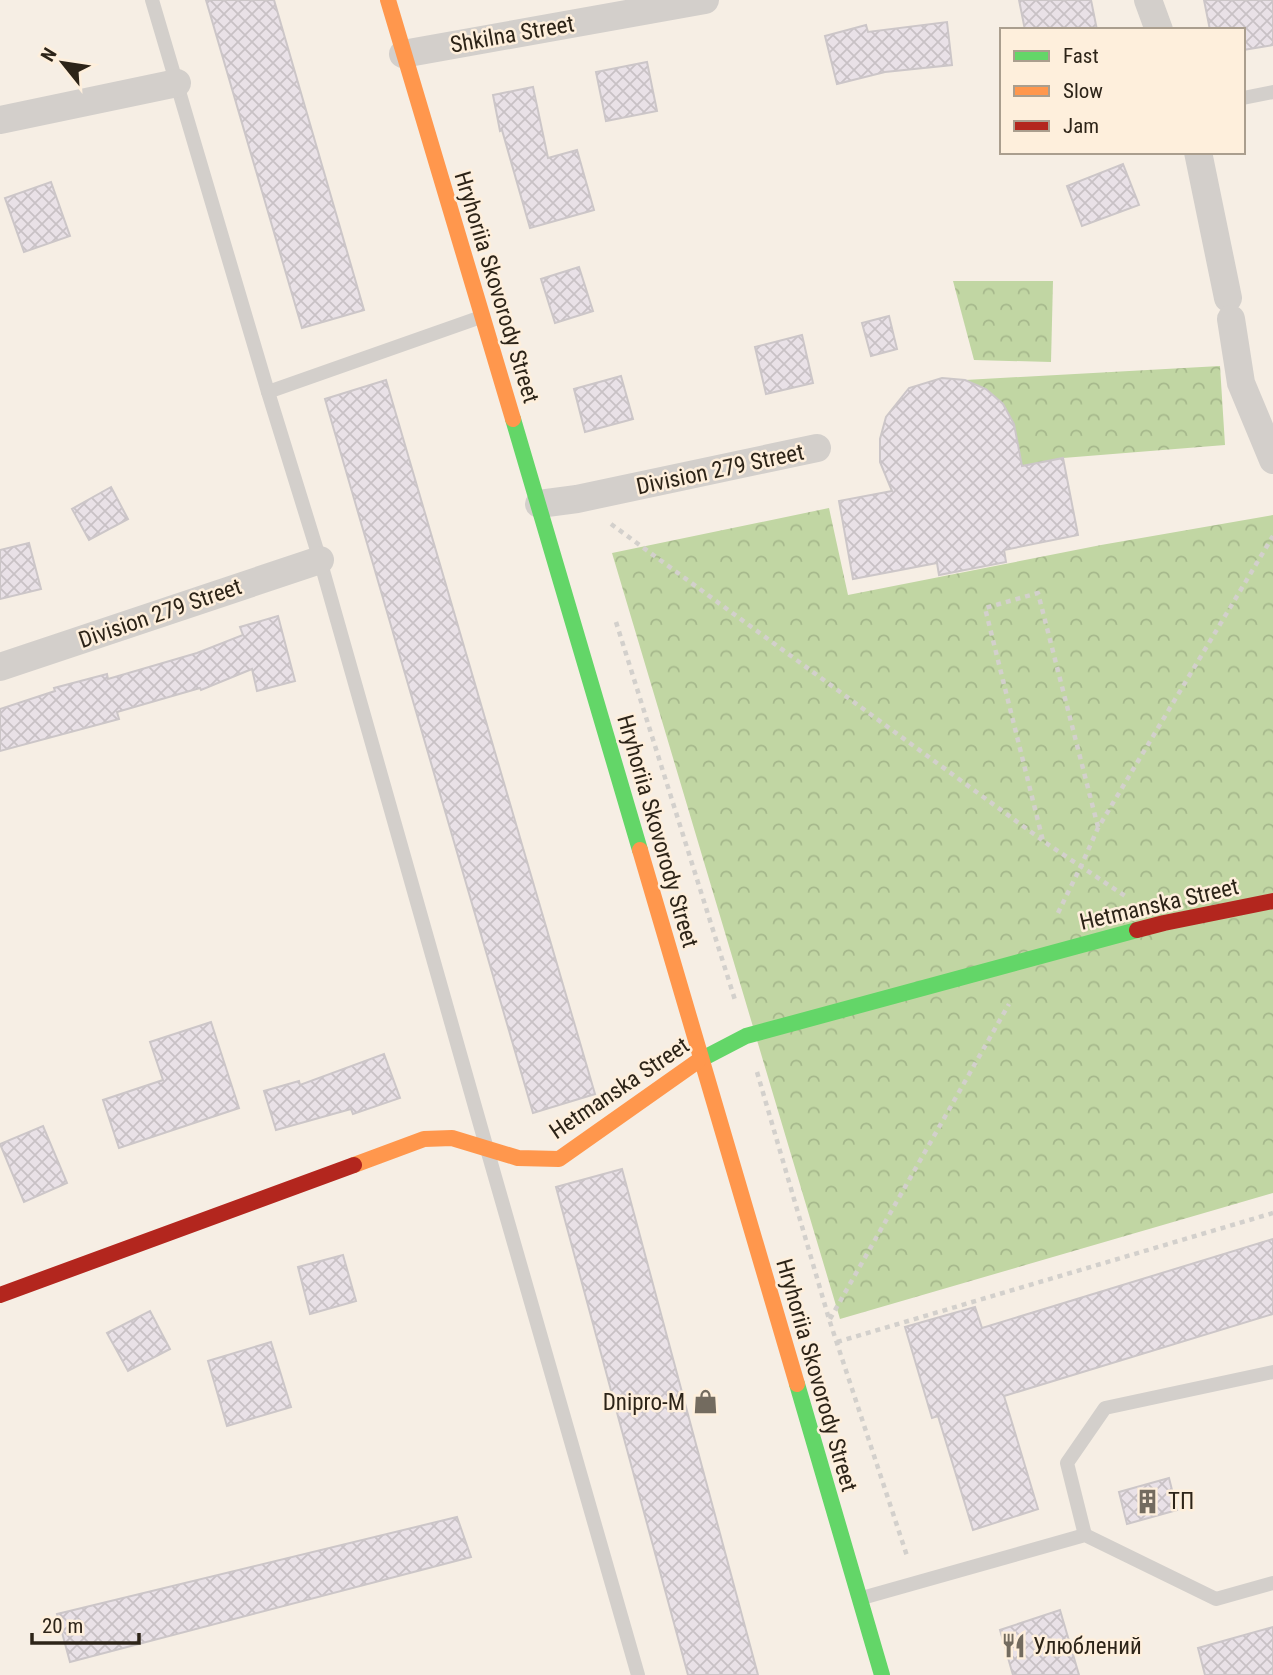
<svg xmlns="http://www.w3.org/2000/svg" width="1273" height="1675" viewBox="0 0 1273 1675" font-family="'Roboto Condensed',sans-serif">
  <style>
    .forest { fill: url(#forest-crowns) }
    .building { fill: url(#building-cross-hatch); stroke: #ccc6c8; stroke-width: 2 }
    .lines { fill: none; stroke-linecap: round; stroke-linejoin: round }
    .path { stroke: #d3d0cc; stroke-width: 4.5; stroke-dasharray: 5 5; stroke-linecap: butt }
    .lane { stroke: #d3cfcb; stroke-width: 14 }
    .street { stroke: #d3cfcb; stroke-width: 28 }
    .fast { stroke: #63d668; stroke-width: 16 }
    .slow { stroke: #ff974d; stroke-width: 16 }
    .jam { stroke: #b3261e; stroke-width: 16 }
    .labels { text-anchor: middle; stroke-width: 5; stroke-linejoin: round; paint-order: stroke }
    .street-label { font-size: 23px; fill: #2d2418; stroke: #feefdc }
    .poi-label { font-size: 23px; fill: #2d2418; stroke: #feefdc; text-anchor: start }
  </style>
  <defs>
    <pattern id="forest-crowns" width="20" height="18" patternUnits="userSpaceOnUse" patternTransform="scale(1.75)"><rect width="20" height="18" fill="#c1d6a3"/><path d="M2 6a3 3 0 1 1 6 0M12 15a3 3 0 1 1 6 0" fill="none" stroke="#a6b88c"/></pattern>
    <pattern id="building-cross-hatch" width="8" height="8" patternUnits="userSpaceOnUse" patternTransform="scale(1.75)"><rect width="8" height="8" fill="#e9e1e7"/><path d="M0 0l8 8M0 8l8-8" fill="none" stroke="#c8c1c5"/></pattern>
  </defs>
  <rect width="100%" height="100%" fill="#f6eee4"/>
  <g class="forest">
    <path d="M953,281H1053L1051,362L974,360Z"/>
    <path d="M1220,366L1225,445L1063,458L1016,467L1018,446L1014,424L1003,404L965,380Z"/>
    <path d="M829,508L848,595L1101,545L1273,515V1193L840,1319L612,553Z"/>
  </g>
  <g class="building">
    <path d="M206,0H274L364,310L302,328Z"/>
    <path d="M1019,0H1091L1097,30H1025Z"/>
    <path d="M1204,0H1273V45L1243,50V30H1210Z"/>
    <path d="M947,22L952,65L885,72L837,84L825,36L866,25L868,32Z"/>
    <path d="M647,62L657,111L606,121L596,72Z"/>
    <path d="M533,87L548,158L577,150L594,210L530,228L502,130L500,131L493,95Z"/>
    <path d="M1123,164L1139,205L1082,226L1067,186Z"/>
    <path d="M51,182L70,236L24,252L5,198Z"/>
    <path d="M579,267L593,311L555,323L541,279Z"/>
    <path d="M889,316L897,349L871,356L862,323Z"/>
    <path d="M802,335L813,383L766,394L755,347Z"/>
    <path d="M621,376L633,419L585,432L574,389Z"/>
    <path d="M942,378L965,380L986,389L1003,404L1014,424L1022,466L1063,458L1078,535L1004,550L1006,562L939,575L937,563L853,579L839,501L892,491L880,462V439L886,417L909,388Z"/>
    <path d="M386,380L595,1094L533,1113L325,399Z"/>
    <path d="M111,487L128,519L89,540L72,509Z"/>
    <path d="M29,543L41,589L0,599V550Z"/>
    <path d="M278,616L295,681L257,691L252,669L201,690L200,688L117,712L119,719L0,751V709L55,691L54,688L107,674L108,679L197,653L243,635L240,627Z"/>
    <path d="M211,1022L239,1108L119,1148L103,1100L163,1080L150,1042Z"/>
    <path d="M384,1054L400,1098L353,1114L351,1109L276,1130L264,1091L299,1081L300,1085Z"/>
    <path d="M43,1126L67,1183L24,1202L0,1144Z"/>
    <path d="M622,1169L758,1675H688L556,1187Z"/>
    <path d="M1273,1239V1314L1004,1396L1038,1509L973,1530L938,1416L932,1418L905,1327L975,1307L982,1328Z"/>
    <path d="M343,1255L356,1301L310,1314L298,1267Z"/>
    <path d="M150,1311L170,1349L128,1371L107,1333Z"/>
    <path d="M271,1342L291,1407L227,1426L208,1361Z"/>
    <path d="M1169,1478L1177,1510L1127,1524L1119,1492Z"/>
    <path d="M457,1517L471,1557L70,1662L57,1614Z"/>
    <path d="M1060,1610L1079,1675H1013L1000,1630Z"/>
    <path d="M1273,1627V1675H1205L1198,1648Z"/>
  </g>
  <g class="lines">
    <g class="path">
      <path d="M611,524L1042,840"/>
      <path d="M616,622L735,1000"/>
      <path d="M1098,827L1038,593L985,608L1043,841L1125,896"/>
      <path d="M1058,913L1081,866L1098,828L1273,536"/>
      <path d="M757,1072L829,1319L908,1559"/>
      <path d="M830,1319L1009,1004"/>
      <path d="M837,1342L1273,1213"/>
    </g>
    <g class="lane">
      <path d="M152,0L268,392L320,560L487,1149L638,1675"/>
      <path d="M1243,98L1273,92"/>
      <path d="M268,392L481,317"/>
      <path d="M1085,1535L1067,1463L1105,1408L1273,1372"/>
      <path d="M862,1598L1085,1535L1216,1599L1273,1583"/>
    </g>
    <g class="street">
      <path d="M1148,0L1159,30"/>
      <path d="M403,54L705,0"/>
      <path d="M0,120L177,83"/>
      <path d="M1198,152L1228,298"/>
      <path d="M1231,319L1241,383L1273,460"/>
      <path d="M539,504L577,499L817,448"/>
      <path d="M0,667L320,560"/>
    </g>
    <g class="fast">
      <path d="M513,419L640,850"/>
      <path d="M698,1061L746,1036L1137,930"/>
      <path d="M797,1384L882,1675"/>
    </g>
    <g class="slow">
      <path d="M388,0L513,419"/>
      <path d="M640,850L797,1384"/>
      <path d="M354,1165L424,1139L452,1138L518,1158L559,1159L698,1061"/>
    </g>
    <g class="jam">
      <path d="M1137,930L1164,923L1273,901"/>
      <path d="M0,1295L354,1165"/>
    </g>
  </g>
  <defs>
    <symbol id="shop-bare" viewBox="-9 -9 18 18"><path d="M-5-2.5h2.3a2.7 3.5 0 0 1 5.4 0H5L5.5 6h-11ZM-1.5-2.5h3a1.5 2.3 0 0 0-3 0Z" fill="#736b5f" stroke="#feefdc" stroke-width="2.5" paint-order="stroke"/></symbol>
    <symbol id="building-bare" viewBox="-9 -9 18 18"><path d="M-4-6H4V6H1V3H-1V6H-4ZM-2.5-4.3h1.7v1.8h-1.7ZM.8-4.3h1.7v1.8H.8ZM-2.5-1h1.7V.8h-1.7ZM.8-1h1.7V.8H.8Z" fill="#736b5f" stroke="#feefdc" stroke-width="2.5" paint-order="stroke"/></symbol>
    <symbol id="restaurant-bare" viewBox="-9 -9 18 18"><path d="M-5-6h1v4h1v-4h1v4h1v-4h1v5L-1.5 .5V6h-2V.5L-5-1ZM5-6V6H3V1.5H1.5Q1.5-4 5-6Z" fill="#736b5f" stroke="#feefdc" stroke-width="2.5" paint-order="stroke"/></symbol>
  </defs>
  <g fill-rule="evenodd">
    <use href="#shop-bare" x="688" y="1384" width="35" height="35"/>
    <use href="#building-bare" x="1130" y="1484" width="35" height="35"/>
    <use href="#restaurant-bare" x="996" y="1628" width="35" height="35"/>
  </g>
  <g class="labels">
    <g class="street-label">
      <text transform="translate(512 34) rotate(-10)" y="8">Shkilna Street</text>
      <text transform="translate(497 287) rotate(73)" y="8">Hryhoriia Skovorody Street</text>
      <text transform="translate(720 469) rotate(-12)" y="8">Division 279 Street</text>
      <text transform="translate(160 613) rotate(-19)" y="8">Division 279 Street</text>
      <text transform="translate(658 831) rotate(74)" y="8">Hryhoriia Skovorody Street</text>
      <text transform="translate(1159 904) rotate(-13)" y="8">Hetmanska Street</text>
      <text transform="translate(619 1088) rotate(-34)" y="8">Hetmanska Street</text>
      <text transform="translate(817 1375) rotate(74)" y="8">Hryhoriia Skovorody Street</text>
    </g>
    <g class="poi-label">
      <text x="685" y="1410" text-anchor="end">Dnipro-M</text>
      <text x="1168" y="1509">ТП</text>
      <text x="1033" y="1654">Улюблений</text>
    </g>
  </g>
  <rect x="1000" y="28" width="245" height="126" fill="#feefdc" stroke="#aa9e8e" stroke-width="2"/>
  <rect x="1014" y="51" width="35" height="10" fill="#63d668" stroke="#aa9e8e" stroke-width="2"/>
  <text x="1063" y="63" font-size="21" fill="#2d2418">Fast</text>
  <rect x="1014" y="86" width="35" height="10" fill="#ff974d" stroke="#aa9e8e" stroke-width="2"/>
  <text x="1063" y="98" font-size="21" fill="#2d2418">Slow</text>
  <rect x="1014" y="121" width="35" height="10" fill="#b3261e" stroke="#aa9e8e" stroke-width="2"/>
  <text x="1063" y="133" font-size="21" fill="#2d2418">Jam</text>
  <g transform="translate(63 63) rotate(300)" stroke="#feefdc" stroke-width="5" paint-order="stroke">
  <path d="M0-5L12 26L0 18L-12 26Z" fill="#2d2418"/>
  <text y="-10" font-size="19" font-weight="bold" text-anchor="middle" fill="#2d2418">N</text>
  </g>
  <path d="M32 1633v10h107v-10" fill="none" stroke="#2d2418" stroke-width="3.5"/>
  <text x="42" y="1633" font-size="21" fill="#2d2418" stroke="#feefdc" stroke-width="5" paint-order="stroke">20 m</text>
</svg>
